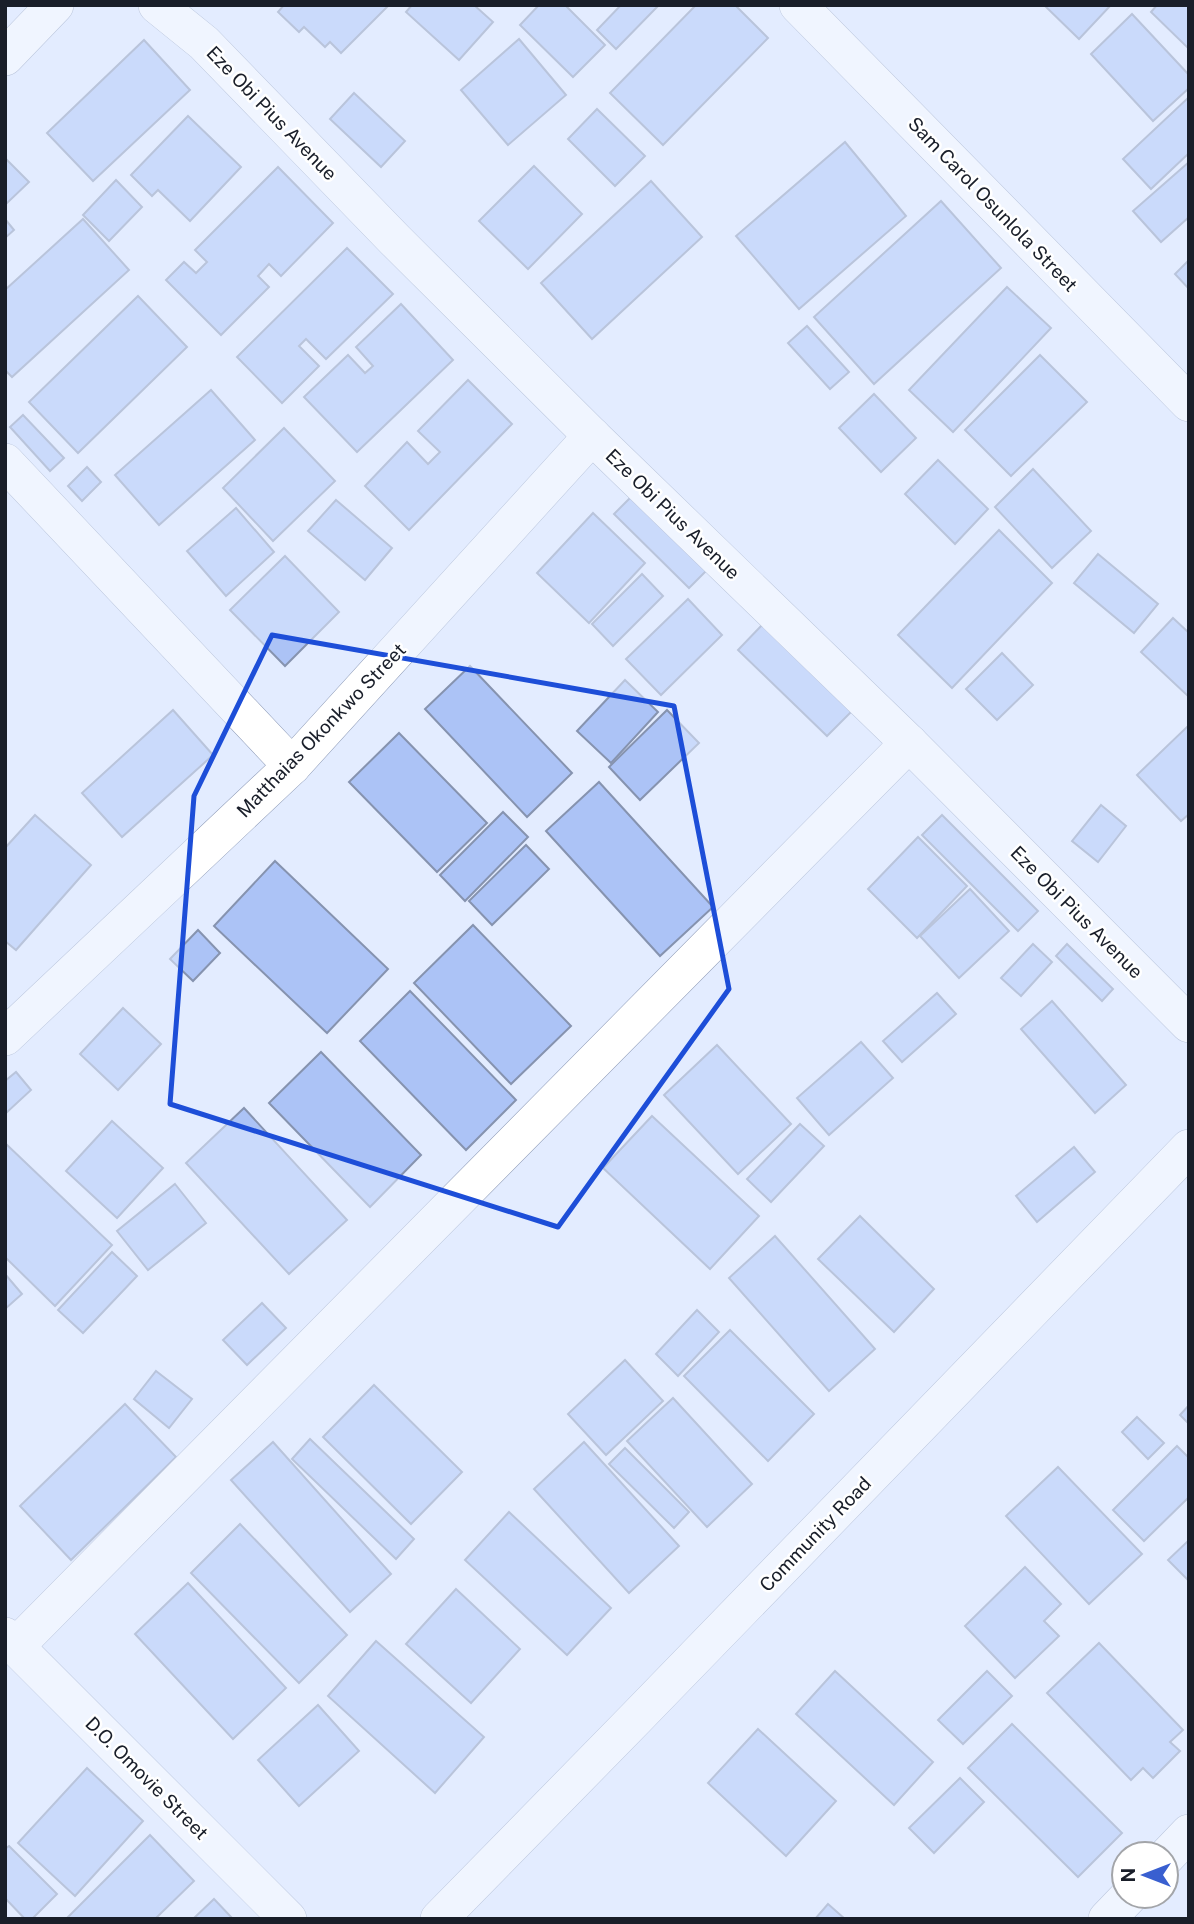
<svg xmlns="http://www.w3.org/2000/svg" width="1194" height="1924" viewBox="0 0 1194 1924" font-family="'Public Sans',sans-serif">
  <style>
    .building { fill: #acc3f6; stroke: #8693af; stroke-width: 2 }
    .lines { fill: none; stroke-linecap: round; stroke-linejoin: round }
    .street-casing { stroke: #8d9ab6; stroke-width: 38 }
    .street { stroke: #fff; stroke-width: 37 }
    .marked { fill: none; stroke: #1d4ed8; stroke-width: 5; stroke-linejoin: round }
    .labels { text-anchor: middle; stroke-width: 5; stroke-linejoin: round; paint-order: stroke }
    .street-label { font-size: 19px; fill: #191e29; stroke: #fff }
  </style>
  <rect width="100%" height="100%" fill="#e3ecff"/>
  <g class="building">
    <path d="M284,5H389L341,53L330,42L325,47L304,27L299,32L278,12Z"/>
    <path d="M412,5H474L493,22L459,60L406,12Z"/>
    <path d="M539,5H565L605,45L573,77L520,25Z"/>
    <path d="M621,5H659L616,49L597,30Z"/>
    <path d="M696,5H735L768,38L663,145L610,93Z"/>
    <path d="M1044,5H1111L1079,39Z"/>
    <path d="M1157,5H1189V49L1151,12Z"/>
    <path d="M1132,14L1189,75V88L1153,121L1091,54Z"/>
    <path d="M519,39L566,95L508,145L461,90Z"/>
    <path d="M144,40L190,90L93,181L47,133Z"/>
    <path d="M354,93L405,141L381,167L330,119Z"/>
    <path d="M1189,97V153L1151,189L1123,159Z"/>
    <path d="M597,109L645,156L615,186L568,139Z"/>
    <path d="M188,116L241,167L190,221L158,190L152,196L131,175Z"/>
    <path d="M845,142L906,216L799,309L736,236Z"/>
    <path d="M5,158L29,182L5,205Z"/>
    <path d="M1189,162V217L1161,242L1133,211Z"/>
    <path d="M534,166L582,214L528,269L479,221Z"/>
    <path d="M278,167L333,223L281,276L269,264L258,276L269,287L221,335L166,280L184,262L196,273L207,262L195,250Z"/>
    <path d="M116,180L142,207L109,241L83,215Z"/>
    <path d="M651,181L702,237L592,339L541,283Z"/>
    <path d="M941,201L1001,268L874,384L814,317Z"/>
    <path d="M5,219L14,230L5,238Z"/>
    <path d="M83,219L129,270L12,377L5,370V290Z"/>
    <path d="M347,248L393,294L326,359L306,339L299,346L319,366L282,403L237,357Z"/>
    <path d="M1189,260V289L1175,274Z"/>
    <path d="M1007,287L1051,328L953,432L909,390Z"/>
    <path d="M138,296L187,347L78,453L29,402Z"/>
    <path d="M401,304L453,360L357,452L304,397L348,355L365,373L373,366L356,347Z"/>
    <path d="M807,326L849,372L830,389L788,343Z"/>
    <path d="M1040,355L1087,402L1011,476L965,430Z"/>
    <path d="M468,380L512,424L409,530L365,486L407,442L428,464L440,452L418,431Z"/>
    <path d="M211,390L255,440L159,525L115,475Z"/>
    <path d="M874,394L916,438L881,472L839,428Z"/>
    <path d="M23,415L64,458L50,471L10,427Z"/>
    <path d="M284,428L335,481L273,541L223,488Z"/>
    <path d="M938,460L988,509L955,544L905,494Z"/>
    <path d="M87,467L101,482L82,501L68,486Z"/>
    <path d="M1033,469L1091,531L1052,568L995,507Z"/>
    <path d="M632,496L707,570L689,588L614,514Z"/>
    <path d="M336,500L392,548L365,580L308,531Z"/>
    <path d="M236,508L274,552L226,596L187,551Z"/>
    <path d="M593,513L645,563L589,623L537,573Z"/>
    <path d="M999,530L1052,583L952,688L898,635Z"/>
    <path d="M1098,554L1158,604L1134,633L1074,583Z"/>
    <path d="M285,556L339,612L285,666L230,610Z"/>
    <path d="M642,574L663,596L613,646L592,624Z"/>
    <path d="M688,599L722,635L661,695L626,659Z"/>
    <path d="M1173,618L1189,633V697L1141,652Z"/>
    <path d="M763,624L852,711L827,736L738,650Z"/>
    <path d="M1002,653L1033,685L997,720L966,689Z"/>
    <path d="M470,666L572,773L527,817L425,709Z"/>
    <path d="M625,680L658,712L611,763L577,731Z"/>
    <path d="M173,710L213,755L122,837L82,793Z"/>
    <path d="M667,710L699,743L640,800L609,767Z"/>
    <path d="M1189,725V814L1181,821L1137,775Z"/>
    <path d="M399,733L487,823L437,872L349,782Z"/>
    <path d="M599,782L713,907L660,956L546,831Z"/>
    <path d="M1101,805L1126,826L1098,862L1072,841Z"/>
    <path d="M503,812L528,837L465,901L440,875Z"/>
    <path d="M35,815L91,865L16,950L5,941V848Z"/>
    <path d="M942,815L1038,911L1018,931L922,835Z"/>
    <path d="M918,837L967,886L917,938L868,889Z"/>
    <path d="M526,845L549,869L492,925L469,901Z"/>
    <path d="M275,861L388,969L327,1033L214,926Z"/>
    <path d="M970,889L1009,931L959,978L920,936Z"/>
    <path d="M473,925L571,1026L511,1084L414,983Z"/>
    <path d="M198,930L220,953L193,981L170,959Z"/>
    <path d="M1033,944L1052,962L1021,996L1001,978Z"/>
    <path d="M1067,944L1113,989L1102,1001L1056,956Z"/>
    <path d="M410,991L516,1100L466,1150L360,1041Z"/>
    <path d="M937,993L956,1014L902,1062L883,1041Z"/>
    <path d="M1052,1001L1126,1085L1095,1113L1021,1029Z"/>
    <path d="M123,1008L161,1044L118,1090L80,1054Z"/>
    <path d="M861,1042L893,1078L829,1135L797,1098Z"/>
    <path d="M717,1045L791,1124L738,1174L664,1095Z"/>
    <path d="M321,1052L421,1155L370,1207L269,1103Z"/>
    <path d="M16,1072L31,1090L5,1114V1081Z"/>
    <path d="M244,1108L347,1220L289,1274L186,1163Z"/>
    <path d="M652,1116L759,1216L710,1269L603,1168Z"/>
    <path d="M112,1121L163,1168L117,1218L66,1171Z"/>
    <path d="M800,1124L824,1146L771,1202L747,1179Z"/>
    <path d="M5,1143L112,1245L55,1306L5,1257Z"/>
    <path d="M1074,1147L1095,1172L1037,1222L1016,1196Z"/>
    <path d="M175,1184L206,1223L148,1270L117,1231Z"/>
    <path d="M860,1216L934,1289L894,1332L818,1259Z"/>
    <path d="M775,1236L875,1349L829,1391L729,1278Z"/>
    <path d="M112,1252L137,1276L83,1333L58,1310Z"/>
    <path d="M5,1274L22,1294L5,1309Z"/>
    <path d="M262,1303L286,1328L247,1365L223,1340Z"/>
    <path d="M697,1310L719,1332L678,1376L656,1354Z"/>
    <path d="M730,1330L814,1414L768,1461L684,1376Z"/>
    <path d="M625,1360L663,1401L606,1455L568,1414Z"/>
    <path d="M156,1371L192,1399L169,1428L134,1399Z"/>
    <path d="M374,1385L462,1472L411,1524L323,1437Z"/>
    <path d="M673,1398L752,1484L707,1527L627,1441Z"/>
    <path d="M125,1404L176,1457L71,1560L20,1506Z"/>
    <path d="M1189,1405V1424L1180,1415Z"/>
    <path d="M1137,1417L1164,1443L1148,1459L1122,1432Z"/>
    <path d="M310,1439L414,1539L396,1559L292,1459Z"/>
    <path d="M273,1442L391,1574L350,1612L231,1480Z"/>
    <path d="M584,1442L679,1546L629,1593L534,1489Z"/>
    <path d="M1177,1446L1189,1458V1497L1144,1541L1113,1510Z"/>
    <path d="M625,1448L689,1512L674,1528L609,1464Z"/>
    <path d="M1058,1467L1142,1554L1089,1604L1006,1516Z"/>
    <path d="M509,1512L611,1608L567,1655L465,1560Z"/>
    <path d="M240,1524L347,1635L299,1683L191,1573Z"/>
    <path d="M1189,1540V1581L1168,1560Z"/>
    <path d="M1025,1567L1061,1604L1044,1621L1059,1636L1015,1678L965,1626Z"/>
    <path d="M188,1583L286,1688L233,1739L135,1634Z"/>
    <path d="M456,1589L520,1649L471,1703L406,1644Z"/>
    <path d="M376,1641L484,1737L435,1793L328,1696Z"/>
    <path d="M1099,1643L1183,1730L1170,1742L1180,1751L1153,1778L1143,1768L1131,1780L1047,1693Z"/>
    <path d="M835,1671L933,1762L894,1805L796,1714Z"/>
    <path d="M987,1671L1012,1696L963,1744L938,1720Z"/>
    <path d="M318,1705L359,1751L299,1806L258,1760Z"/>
    <path d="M1012,1724L1122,1833L1078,1877L968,1768Z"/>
    <path d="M758,1729L836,1801L786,1856L708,1783Z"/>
    <path d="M87,1768L143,1821L75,1896L18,1843Z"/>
    <path d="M960,1778L984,1802L934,1853L909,1828Z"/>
    <path d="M150,1835L194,1881L155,1919H66Z"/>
    <path d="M9,1846L57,1894L32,1919H25L5,1898V1849Z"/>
    <path d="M214,1899L233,1919H193Z"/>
    <path d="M828,1904L845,1919H815Z"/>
  </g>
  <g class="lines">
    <defs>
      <g id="street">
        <path d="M157,5L204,43L395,240L592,436L909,743L1189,1024"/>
        <path d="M798,5L1189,403"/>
        <path d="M5,57L55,5"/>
        <path d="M5,462L292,766"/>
        <path d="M5,1037L292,766L592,436"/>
        <path d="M5,1636L288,1919"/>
        <path d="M15,1647L909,743"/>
        <path d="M1166,1857L1189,1833"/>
        <path d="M439,1919L636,1718L1189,1148"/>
        <path d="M1107,1919L1129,1896"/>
      </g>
    </defs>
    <use href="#street" class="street-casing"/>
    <use href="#street" class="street"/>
  </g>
  <path d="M0 0H1194V1924H0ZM272,635L674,706L729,989L558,1227L170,1104L194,796Z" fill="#e3ecff" fill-opacity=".55" fill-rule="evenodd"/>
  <path class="marked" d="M272,635L674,706L729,989L558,1227L170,1104L194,796Z"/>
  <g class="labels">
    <g class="street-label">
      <text transform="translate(272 113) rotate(46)" y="7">Eze Obi Pius Avenue</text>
      <text transform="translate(993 204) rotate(46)" y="7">Sam Carol Osunlola Street</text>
      <text transform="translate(673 514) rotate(44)" y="7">Eze Obi Pius Avenue</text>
      <text transform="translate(321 730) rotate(-46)" y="7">Matthaias Okonkwo Street</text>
      <text transform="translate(1077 912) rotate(45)" y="7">Eze Obi Pius Avenue</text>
      <text transform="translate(815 1534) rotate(-46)" y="7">Community Road</text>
      <text transform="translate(147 1778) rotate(45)" y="7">D.O. Omovie Street</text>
    </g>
  </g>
  <rect width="1194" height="1924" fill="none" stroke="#191e29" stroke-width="14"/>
  <g transform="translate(1145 1875) rotate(270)"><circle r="33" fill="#ffffff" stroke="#a3a5a9" stroke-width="2"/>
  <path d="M0-5L12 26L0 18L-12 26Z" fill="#395fd0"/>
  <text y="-10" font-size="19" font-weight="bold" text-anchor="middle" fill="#191e29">N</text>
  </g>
</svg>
